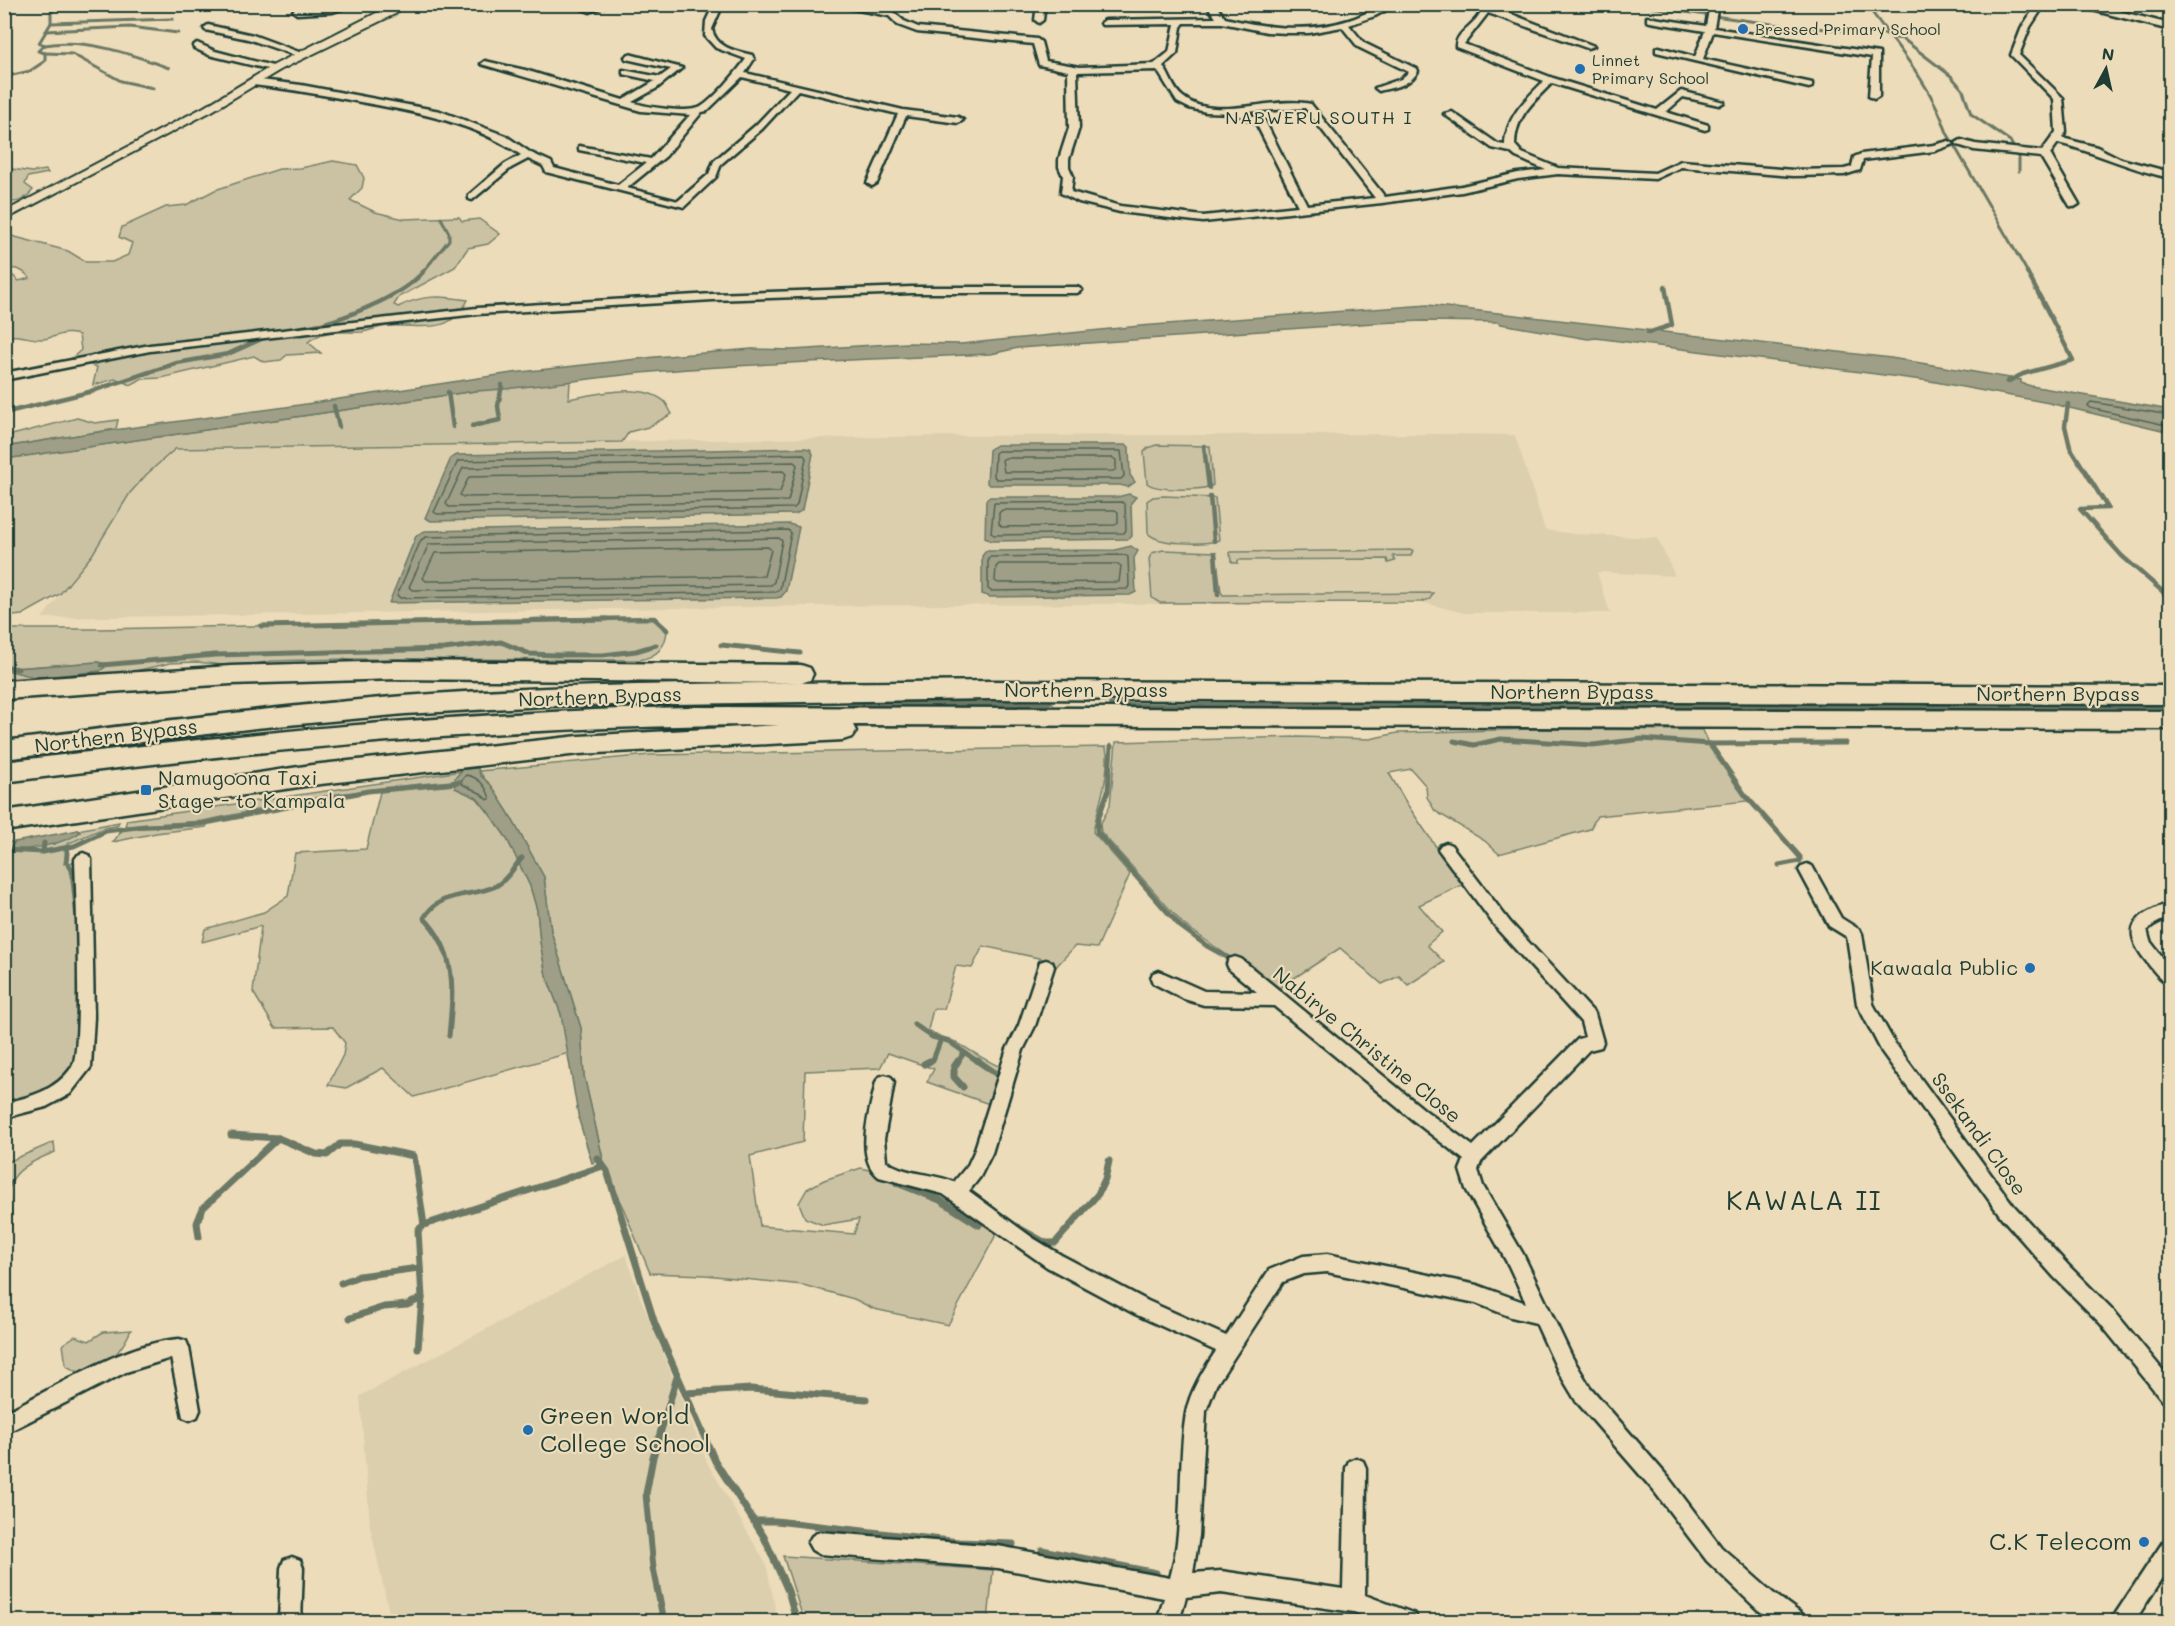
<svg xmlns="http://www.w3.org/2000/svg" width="2175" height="1626" viewBox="0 0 2175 1626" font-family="Mali,sans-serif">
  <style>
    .built { fill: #dccfae }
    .green { fill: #cbc2a3; stroke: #75806c; stroke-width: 1.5; fill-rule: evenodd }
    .water { fill: #9e9f86; stroke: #6b7865; stroke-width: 1.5 }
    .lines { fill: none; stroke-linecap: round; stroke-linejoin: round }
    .shore { stroke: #526455; stroke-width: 1.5 }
    .stream-far3 { stroke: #6b7865; stroke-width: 3 }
    .stream-far2 { stroke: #6b7865; stroke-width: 4.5 }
    .stream-far1 { stroke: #6b7865; stroke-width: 5 }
    .stream { stroke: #6b7865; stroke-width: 7 }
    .minor-casing { stroke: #1f3d34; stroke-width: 5 }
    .tertiary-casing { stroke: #1f3d34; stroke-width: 4 }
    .secondary-casing { stroke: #1f3d34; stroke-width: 5 }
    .motorway-casing { stroke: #1f3d34; stroke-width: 5 }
    .minor { fill: #eddcb9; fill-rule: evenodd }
    .tertiary { fill: #eddcb9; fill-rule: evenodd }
    .secondary { fill: #eddcb9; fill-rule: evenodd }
    .motorway { fill: #eddcb9; fill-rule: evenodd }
    .poi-dot { fill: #1f6fb2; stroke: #eddcb9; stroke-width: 2 }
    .labels { text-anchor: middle; stroke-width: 4.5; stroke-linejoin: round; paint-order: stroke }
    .far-poi-label { font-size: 16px; fill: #1f3d34; stroke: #eddcb9; text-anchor: start }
    .far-quarter-label { font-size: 18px; letter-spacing: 1.5px; fill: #1f3d34; stroke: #eddcb9 }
    .street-label { font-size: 20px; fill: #1f3d34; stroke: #eddcb9 }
    .poi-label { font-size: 20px; fill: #1f3d34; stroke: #eddcb9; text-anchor: start }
    .near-poi-label { font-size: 24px; fill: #1f3d34; stroke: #eddcb9; text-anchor: start }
    .near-quarter-label { font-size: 27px; letter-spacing: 1.5px; fill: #1f3d34; stroke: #eddcb9 }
  </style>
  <rect width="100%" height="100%" fill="#eddcb9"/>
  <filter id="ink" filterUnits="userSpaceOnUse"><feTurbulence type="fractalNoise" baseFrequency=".0167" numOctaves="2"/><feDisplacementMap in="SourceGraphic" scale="12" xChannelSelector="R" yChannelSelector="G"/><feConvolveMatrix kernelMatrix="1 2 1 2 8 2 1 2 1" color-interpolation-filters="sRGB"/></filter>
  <g filter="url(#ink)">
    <g class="built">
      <path d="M1441,434L1515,435L1545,530L1574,534L1657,538L1675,576L1597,572L1610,613H1464L1421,602L809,606L42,618L92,555L130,493L147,474L175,449L950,436Z"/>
      <path d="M626,1255L640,1297L708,1464L766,1564L778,1621H391L370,1526L360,1396Z"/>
    </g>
    <g class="green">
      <path d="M5,157H8L7,163L12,169L32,172L46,170L48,173L28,177L25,184L33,190C25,200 17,204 5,201Z"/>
      <path d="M333,161L357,165L364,178L362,188L350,200L375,212L404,219L459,217L462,221L479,219L500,234L488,244L468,248L455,267L399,297L394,305L398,307C423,294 441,296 468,300C449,337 422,324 389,326C380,326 371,331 362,332C342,333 324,328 308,342L321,353L287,355L281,360L264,362L254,356L161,378L141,379L131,385L115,379L93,385L97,367L87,364L74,367L72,358L81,350L79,335C65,330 55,338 42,339C29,340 17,332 5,338V274L12,275L19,281L30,278C23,270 16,267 5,269L4,234L68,251L86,262H112L128,255L132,243L119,237L122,227L166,207L186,205L215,190L279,169L301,168Z"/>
      <path d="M570,381L569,399C594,394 643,382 665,402C667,404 670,411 672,414L648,427L629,432L622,442L175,449L147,474L130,493L92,555L60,594L22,615L5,617V459L475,391Z"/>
      <path d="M77,418L95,423L118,420L116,429L5,447L4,437Z"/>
      <path d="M1156,445L1210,446L1213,485C1203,491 1156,491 1147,483L1144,452L1148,448Z"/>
      <path d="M1163,496L1215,498L1219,540C1205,545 1157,545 1148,533L1147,501L1153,497Z"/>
      <path d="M1163,550L1216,552L1221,592L1223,595L1433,593L1430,599L1421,602L1160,603L1152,598L1149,559L1152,553Z"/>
      <path d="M1413,550L1411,556H1393L1395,561L1388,563L1387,559L1238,560V563H1234L1231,561L1230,552Z"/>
      <path d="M654,618L667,630C666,648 656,657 639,660L343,659L272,661L238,667L197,662L171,663L121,674L5,683L4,629H99ZM98,662L107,664L100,671L39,678L12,668Z"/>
      <path d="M1112,697L2170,700V711L1116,709L1112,708L1108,702Z"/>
      <path d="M940,699L1048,700L1053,703L1052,707L1048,709L930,707V701Z"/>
      <path d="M1535,729L1703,730L1709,747L1748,801L1597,816L1590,829L1499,854L1485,841L1435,811L1427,797L1426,786L1411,769L1389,773L1407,804L1462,885L1419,905L1442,932L1427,945L1444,962L1408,985L1399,976L1382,984L1340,948L1276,990L1183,924L1101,832L1100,825L1110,805L1116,742L1297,737L1370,739L1397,733Z"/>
      <path d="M1106,747C1111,775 1098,805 1093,832L1130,874L1097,948L1075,946L1054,969L1043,959L983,946L972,968L956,966L944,1009H933L928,1030C935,1037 941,1036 949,1039C969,1048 984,1061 1004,1068L992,1105L927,1082L934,1069L888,1053L880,1068L805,1071L803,1142L750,1156L760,1226L854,1234L859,1219L823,1225L805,1218L799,1203L807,1189L824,1180L861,1168L932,1185L999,1229L948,1325L874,1309L854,1299L803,1285L705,1275L650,1273L603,1159L584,1076L581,1028L551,931L544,877L508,812L479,771L650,755Z"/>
      <path d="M462,771L455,781L336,794L203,821L125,826L127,820Z"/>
      <path d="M455,785V788L477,798L489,813L506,837L530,886L537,910L540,942L546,975L561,1014L569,1053L414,1097L383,1068L346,1088L328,1085L343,1055L345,1043L333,1027L275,1028L253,992L261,926L202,942L205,929L264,912L288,896L295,853L366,849L380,792Z"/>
      <path d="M119,822L117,826L104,828L67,844L64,864L78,861L80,1049L66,1082L5,1108V843L15,842L10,848L54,844L80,832L78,830Z"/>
      <path d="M208,823L206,827L156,833L113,842L123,829L189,826Z"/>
      <path d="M54,1142L55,1152C37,1159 7,1171 9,1195C10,1213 16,1226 5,1242V1163Z"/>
      <path d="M131,1330C120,1355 108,1363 84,1375L66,1366L63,1344L75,1336L89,1341L103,1332Z"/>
      <path d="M783,1556L993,1570L988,1621H804Z"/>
    </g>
    <g class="water">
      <path d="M1428,305L1891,358L2021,380V383L2031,386L2170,410V432L2049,403L1930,381L1596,338L1588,339L1501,324L1498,322L1423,321L1374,323L1018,348L991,354C881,359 771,362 662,371C599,376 538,388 475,391L5,459V447L84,434L286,407L512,373L655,357L752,349L792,350L907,343L961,344L1140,326Z"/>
      <path d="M996,445H1127L1129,447L1130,475L1135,482L1128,487L1120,485H989L987,483L989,450Z"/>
      <path d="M805,448L810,449L813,454L802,510L796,514L431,521L425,518L451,458L457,455Z"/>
      <path d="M1129,494L1136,497L1131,503L1132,536L1129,539L991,541L985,538L986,500L990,497H1117Z"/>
      <path d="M789,524L799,527L786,591L781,597L776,598L389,603L416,536L425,531Z"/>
      <path d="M1131,546L1138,551L1134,558L1136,592L1130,595L990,597L982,594V556L986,551L1115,550Z"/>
      <path d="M98,662L101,664H109L100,671L38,678L10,671L15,668Z"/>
      <path d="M478,768L480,775L491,785L508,812L544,877L551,931L581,1028L584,1076L603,1159L592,1163L579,1120L561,1014L546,975L540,942L537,910L530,886L506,837L489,813L477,798L455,788V778L463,769Z"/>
      <path d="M78,830L80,832C69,842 24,853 10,848L15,842Z"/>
    </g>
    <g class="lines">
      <g class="shore">
        <path d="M2170,415L2091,402L2088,405L2090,408L2170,426"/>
        <path d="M998,451H1121L1124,476L1121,479H996L994,476L995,453Z"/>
        <path d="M803,454L806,458L797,505L794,508L437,514L434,512L458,461Z"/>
        <path d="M1005,458H1113L1116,460V469L1113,471L1004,472L1002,460Z"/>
        <path d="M794,462L797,465L788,501L449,507L446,504L463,468Z"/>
        <path d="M783,471L786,474L780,492L463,497L460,495L469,477Z"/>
        <path d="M1122,502L1125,505L1126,530L1124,533L994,535L991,533L994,503Z"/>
        <path d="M1002,510H1115L1118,512V523L1115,525L1002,527L999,524V513Z"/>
        <path d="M788,530L791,533L780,589L776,592L400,598L397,595L421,540L426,537Z"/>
        <path d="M779,538L782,541L774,582L771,585L412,590L409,587L429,544Z"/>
        <path d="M768,547L771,550L764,576L426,581L423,578L435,553Z"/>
        <path d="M1125,555L1128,557L1129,586L1127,589L991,591L988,589V559L990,557Z"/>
        <path d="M999,564H1118L1121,566L1119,582L998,583L995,581L996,567Z"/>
        <path d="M466,775C479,777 487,787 490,799L487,800L480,793L462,784L461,781Z"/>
      </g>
      <g class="stream-far3">
        <path d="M1866,4C1896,46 1931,83 1947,133L2028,273"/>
        <path d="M1651,7L1706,15"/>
        <path d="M1714,16L1779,25L1887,34"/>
        <path d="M51,23L173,19"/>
        <path d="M46,31L130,27L178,33"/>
        <path d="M1889,37L1903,39L1951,76L1963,90L1971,114L2010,141L2019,158V171"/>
        <path d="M45,45C86,38 131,54 169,68"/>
        <path d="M45,53L72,54L121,81L153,88"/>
        <path d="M4,77L30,71L45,61V53L38,51L45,45L39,43L51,23V13L58,4"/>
        <path d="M4,212L46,190"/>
        <path d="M4,221L92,174"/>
        <path d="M422,273L449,240V233L441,218"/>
      </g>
      <g class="stream-far2">
        <path d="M280,332C295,327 310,327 325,323C355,314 403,295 423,272"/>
        <path d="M1648,333L1672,325L1665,287"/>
        <path d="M2007,382L2023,374L2073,360L2027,272"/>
        <path d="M448,392L453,427"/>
        <path d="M2068,404L2065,426L2070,447L2108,508L2080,509L2122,556L2162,591L2170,602"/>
        <path d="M334,406L339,427"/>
        <path d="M4,413L89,392L177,363L228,354L268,336"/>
        <path d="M472,426L500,420L498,406L502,385"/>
        <path d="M1204,446L1209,488"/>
        <path d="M1210,497L1214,541"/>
        <path d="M1215,553L1218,595"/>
        <path d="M533,620L654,618L657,620"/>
      </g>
      <g class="stream-far1">
        <path d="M655,619L667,630"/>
        <path d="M261,626L607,619"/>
        <path d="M721,645L800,653"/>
        <path d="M102,665L215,655L444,649L501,642L530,654L556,655H603L636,651L656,645"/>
        <path d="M4,666L18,669"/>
        <path d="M850,703L1049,704"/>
        <path d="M1111,705L2170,706"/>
        <path d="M1454,741L1474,745L1501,739L1593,745L1642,739L1710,744L1846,743"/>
        <path d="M1710,744L1745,795L1800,857V861L1779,865"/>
        <path d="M1111,746L1108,791L1098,819L1097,832L1180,926L1207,946L1236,962"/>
        <path d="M44,843L43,852L74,846L106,831L145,826L201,824L368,791L460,782"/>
        <path d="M67,847V862L72,870L77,919"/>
        <path d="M4,850L43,852"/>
        <path d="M914,1024L932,1037L948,1041L980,1063"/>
        <path d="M449,1036C453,992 458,953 424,918C440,890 470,898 496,886C507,880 514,867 522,858"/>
        <path d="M926,1063L933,1060L941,1039"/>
        <path d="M957,1063L964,1053"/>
      </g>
      <g class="stream">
        <path d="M958,1061L954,1067V1077L963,1087"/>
        <path d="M978,1061L998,1075L1000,1080"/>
        <path d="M924,1064L930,1061"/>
        <path d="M231,1135L278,1138L316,1154L327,1155L340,1144H354L414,1156L424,1225L603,1166"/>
        <path d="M597,1158L607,1171L655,1324L715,1461L764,1537L788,1591L797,1622"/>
        <path d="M897,1183L940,1200L979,1225"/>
        <path d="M1019,1228L1046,1243H1055L1098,1194L1105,1179L1109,1161"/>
        <path d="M199,1237L197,1223L203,1208L278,1138"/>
        <path d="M341,1283L359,1276L419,1268"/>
        <path d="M350,1318L384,1307L407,1305L422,1298"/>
        <path d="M418,1349L422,1298L418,1230L424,1225"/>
        <path d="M685,1393L751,1389L866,1399"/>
        <path d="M754,1521H776L959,1542L1013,1544"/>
        <path d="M1042,1550L1156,1573"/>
        <path d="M664,1622L653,1568L646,1494L653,1457L677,1377"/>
      </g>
      <defs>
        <g id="minor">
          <path d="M341,4H355L333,12L297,14L293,11L297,8H332Z"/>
          <path d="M569,4L590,7L609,4L590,12Z"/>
          <path d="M714,4H723L712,29C716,48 736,51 752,55L754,59L745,73L903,110L958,117L963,120L958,123L906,116L877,183L872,186L867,183L898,114L798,90L762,129L721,164L716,177L684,207L546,172L543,166L528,159L511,168L472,200L469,199V195L505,164L521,155C475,123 421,113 366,103C329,96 291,89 253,85L249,82L253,79L301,85L440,111L506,136L531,153L551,162L554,168L618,185L646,163L579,150V146L651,159L690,115L641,111L481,64L485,61L525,70L623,100L655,81L623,74V70L660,77L671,69L626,59L625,57L629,54L682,68L657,88L632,102C646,107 688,114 701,107C714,99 737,72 746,59L716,48L705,36L706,21ZM742,77L790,89L756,125L714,161L709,174L678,201L627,188L666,156L702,112L707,111Z"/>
          <path d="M828,4H850L892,11L904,21L918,27L1037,39L1041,42L1046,61L1080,67L1154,64L1169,52L1175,24L1102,25L1101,23L1105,20L1216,18L1206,4H1215L1225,18C1266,28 1308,33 1349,20C1365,15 1380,4 1397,4L1375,16L1349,25L1364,43L1417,69L1418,71C1410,86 1394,87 1379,91L1375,88L1401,79L1409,72L1358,47L1342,27L1309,33H1288L1267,32L1222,23H1184L1181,27L1177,53L1163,66C1170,75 1173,90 1183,97C1214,123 1274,95 1311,104L1385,197L1462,186L1518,173L1546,170L1516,157L1510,152L1492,148L1444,114L1452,112L1498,144L1505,145C1506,117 1525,100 1544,81L1456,47C1455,32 1476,25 1481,11L1474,4H1484L1488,8L1503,11L1594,46L1587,48L1488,13L1464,44L1553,78L1657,110L1681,91L1724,102L1719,105L1683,97L1666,112L1708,125V129L1705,130L1552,83C1533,102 1515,117 1515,145L1522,153L1558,168L1655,173L1681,161L1793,170L1844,169L1852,167L1854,157L1861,154L1934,145L1949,141L1954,144L1935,151L1863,160L1860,170L1844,175L1793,176L1681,167L1655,179L1558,174L1518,179L1462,192L1382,203L1203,222L1120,212L1079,202L1061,193L1063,176L1059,167V159L1069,128L1068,71L1039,65L1033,44L917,32L898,25L889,16ZM1157,70L1177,102L1189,108L1206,112L1234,113L1256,123L1298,206L1203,216L1120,206L1071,192L1073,176L1069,167V159L1079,128L1077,72ZM1305,108L1375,198L1307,205L1265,121L1244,112Z"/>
          <path d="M1037,4H1045L1043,20L1039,23L1035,20Z"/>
          <path d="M1710,4H1718L1714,28L1879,53V96L1874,99L1869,96L1872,57L1713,32L1703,59L1812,83V87L1809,88L1656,52V48L1659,47L1695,57L1705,31L1650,22L1647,21V17L1706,26Z"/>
          <path d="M2037,4H2045L2030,27L2019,55L2063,98L2066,132L2062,138L2097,147L2121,159L2170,172V178C2131,170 2096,152 2058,143L2050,154L2079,204L2074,207L2070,206L2041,157L1974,150L1958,145L1956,143L1961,140L1975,144L2042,151L2056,132L2054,99L2011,55L2022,27Z"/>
          <path d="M208,25L253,35L307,55L303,58L248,39L205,30L204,28Z"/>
          <path d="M197,43L215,51L280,68L276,71L209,55L194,48L193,46Z"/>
          <path d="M912,287H1077L1082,290L1077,293H912L713,300L477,314L150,351L4,380V373L150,345L477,308L713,294Z"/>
          <path d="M1446,843L1451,845L1510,922L1595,1014L1603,1042L1601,1047L1589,1050L1481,1162L1478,1170L1483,1186L1523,1254L1572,1357L1590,1387L1668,1477L1721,1547L1773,1593L1802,1614L1805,1622H1775L1757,1609L1707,1561L1654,1491L1576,1401L1558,1371L1536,1323L1511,1317L1476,1303L1327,1272L1304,1274L1283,1282L1216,1385L1206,1411L1199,1536L1193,1573L1221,1571L1343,1589L1346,1468L1349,1461L1356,1458L1363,1461L1366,1468L1365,1595L1415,1614L1418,1622H1378L1354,1612L1221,1593L1186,1597L1179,1622H1157L1164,1598L998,1568L819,1554L812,1550L808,1543L812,1536L819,1532L998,1546L1170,1578C1185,1525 1177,1467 1186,1413C1190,1391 1204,1369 1216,1351L1135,1314L1047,1267L943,1194L879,1177C853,1157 871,1108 876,1082L879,1077L885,1075L891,1077L894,1082L884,1139L886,1161C905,1175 933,1173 954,1182L968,1165L974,1152L1007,1049L1019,1025L1040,962L1046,960L1052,962L1054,967L1035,1026L1023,1050L992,1153L980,1177L969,1191L1033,1238L1061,1255L1148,1301L1226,1336L1269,1270L1303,1256L1327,1254L1477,1285L1526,1303L1509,1266L1466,1189L1460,1170L1464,1160L1414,1121L1274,1006L1204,1005L1184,999L1153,983L1151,978L1153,973L1159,971L1204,991L1257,992L1229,969L1227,964L1229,959L1235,957L1241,959L1426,1111L1473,1146L1578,1039L1585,1037L1581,1022L1498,930L1441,853L1438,849L1441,845Z"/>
          <path d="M83,853L88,855L91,859L94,1017L91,1067L70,1094L46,1107L4,1118V1103C31,1097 55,1091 72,1067C83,1050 76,890 75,859L78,855Z"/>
          <path d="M1807,864L1812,866L1841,918L1860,930L1862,934L1873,1004L1894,1042L2014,1206L2068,1265L2114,1311L2170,1379V1404L2163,1401L2100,1323L2054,1277L2002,1218L1882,1052L1857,1004L1847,937L1829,926L1799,870L1802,866Z"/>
          <path d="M2170,903V916L2153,925L2147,930L2150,941L2170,967V984C2160,980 2153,970 2146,961C2120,928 2134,915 2170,903Z"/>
          <path d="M179,1339L186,1341L189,1348L200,1410L197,1417L190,1420L183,1417L171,1358L126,1372L4,1434V1413C55,1388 123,1343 179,1339Z"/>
          <path d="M2170,1538V1567L2134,1622H2110L2163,1542Z"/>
          <path d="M292,1557L300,1560L303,1568L301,1622H279L281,1568L284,1560Z"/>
        </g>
        <path id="tertiary" d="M394,4H406L395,14L280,70L212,111L4,220V212L204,107L272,66Z"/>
        <path id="secondary" d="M2069,4H2091L2170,24V30Z"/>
        <g id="motorway">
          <path d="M397,661L801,665L810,668L813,674L810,680L801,683L397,679L231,684L4,699V681L231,666Z"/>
          <path d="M990,681L2170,686V704L990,699L543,706L405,714L256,728L4,759V741C138,724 271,707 404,696C599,681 795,684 990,681Z"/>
          <path d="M689,707L2170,711V729L853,725L856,731L852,737L843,740L579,754L312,785L4,831V811L312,765L579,736L780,725C520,724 262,749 4,782V762C232,734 460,712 689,707Z"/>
        </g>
      </defs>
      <use href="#minor" class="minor-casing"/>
      <use href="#tertiary" class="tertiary-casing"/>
      <use href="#secondary" class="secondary-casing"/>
      <use href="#motorway" class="motorway-casing"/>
      <use href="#minor" class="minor"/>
      <use href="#tertiary" class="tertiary"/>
      <use href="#secondary" class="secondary"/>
      <use href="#motorway" class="motorway"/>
    </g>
  </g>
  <g class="poi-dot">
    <circle cx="1743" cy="29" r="6"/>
    <circle cx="1580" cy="69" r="6"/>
    <rect x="140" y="784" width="12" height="12" rx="3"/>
    <circle cx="2030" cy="968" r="6"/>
    <circle cx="528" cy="1430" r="6"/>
    <circle cx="2144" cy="1542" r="6"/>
  </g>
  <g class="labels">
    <g class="far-poi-label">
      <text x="1755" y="35">Bressed Primary School</text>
      <text x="1592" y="66">Linnet<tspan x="1592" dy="18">Primary School</tspan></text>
    </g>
    <g class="far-quarter-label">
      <text x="1319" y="124">NABWERU SOUTH I</text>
    </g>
    <g class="street-label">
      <text x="1086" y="697">Northern Bypass</text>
      <text x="1572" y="699">Northern Bypass</text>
      <text x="2058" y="701">Northern Bypass</text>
      <text transform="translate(600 697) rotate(-2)" y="7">Northern Bypass</text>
      <text transform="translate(116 736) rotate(-7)" y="7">Northern Bypass</text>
      <text transform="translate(1367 1045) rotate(39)" y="7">Nabirye Christine Close</text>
      <text transform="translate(1979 1134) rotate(54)" y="7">Ssekandi Close</text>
    </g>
    <g class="poi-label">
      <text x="158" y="785">Namugoona Taxi<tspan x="158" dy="23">Stage - to Kampala</tspan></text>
      <text x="2018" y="975" text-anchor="end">Kawaala Public</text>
    </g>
    <g class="near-poi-label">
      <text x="540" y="1424">Green World<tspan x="540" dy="28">College School</tspan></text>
      <text x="2132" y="1550" text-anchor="end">C.K Telecom</text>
    </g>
    <g class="near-quarter-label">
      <text x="1804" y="1210">KAWALA II</text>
    </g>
  </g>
  <rect width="2175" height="1626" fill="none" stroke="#eddcb9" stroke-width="24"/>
  <rect x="12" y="12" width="2151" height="1602" fill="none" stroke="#1f3d34" stroke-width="2" filter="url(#ink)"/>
  <g transform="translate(2106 69) rotate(8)" stroke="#eddcb9" stroke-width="4.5" paint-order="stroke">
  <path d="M0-4.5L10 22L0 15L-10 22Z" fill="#1f3d34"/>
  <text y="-9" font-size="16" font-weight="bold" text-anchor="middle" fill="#1f3d34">N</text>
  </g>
</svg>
